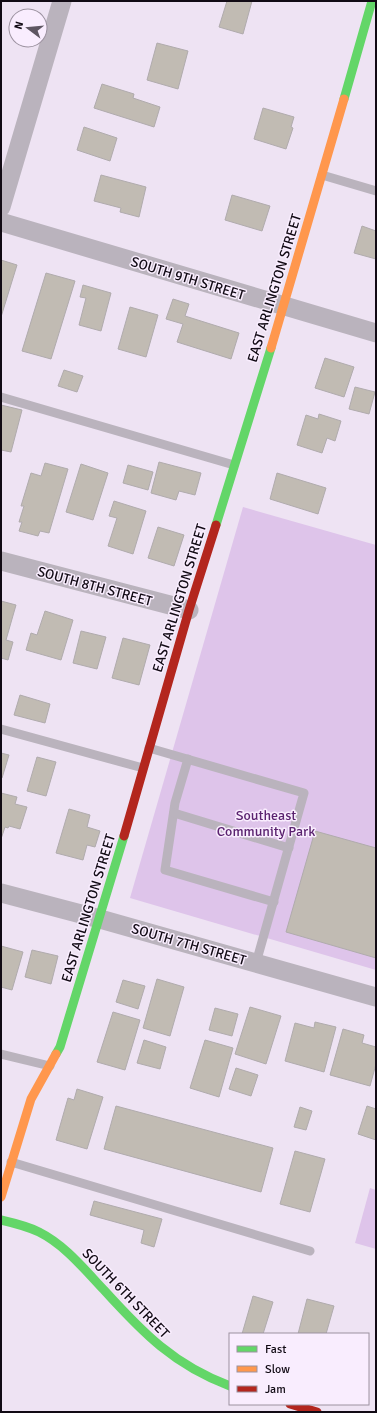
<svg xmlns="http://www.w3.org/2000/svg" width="377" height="1413" viewBox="0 0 377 1413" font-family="Signika,sans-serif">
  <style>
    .green { fill: #dec4ea }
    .building { fill: #c1bbb3; stroke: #b0abad }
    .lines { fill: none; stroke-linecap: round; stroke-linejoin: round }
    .lane { stroke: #bab3bd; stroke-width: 9 }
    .street { stroke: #bab3bd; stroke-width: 19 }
    .fast { stroke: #63d668; stroke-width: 9 }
    .slow { stroke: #ff974d; stroke-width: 9 }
    .jam { stroke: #b3261e; stroke-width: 9 }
    .labels { text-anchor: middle; stroke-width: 3; stroke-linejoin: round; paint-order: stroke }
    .street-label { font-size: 14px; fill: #110a14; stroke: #f9edfe }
    .park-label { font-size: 14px; fill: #5a226f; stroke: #f9edfe }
  </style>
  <rect width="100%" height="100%" fill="#eee3f3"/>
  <g class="green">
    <path d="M243,507L376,545V970L130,898Z"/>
    <path d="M370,1188L376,1190V1249L355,1243Z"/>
  </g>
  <g class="building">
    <path d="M227,1H252L243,34L219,27Z"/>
    <path d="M157,43L188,51L178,89L147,80Z"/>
    <path d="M102,84L134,94L133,98L160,107L154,127L94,108Z"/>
    <path d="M263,108L294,117L291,127L293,128L286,149L254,139Z"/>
    <path d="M84,127L117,138L110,161L77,150Z"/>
    <path d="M101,175L146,187L139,217L120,212L121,208L94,201Z"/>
    <path d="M232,195L270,206L262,231L225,220Z"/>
    <path d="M362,226L376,231V259L354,253Z"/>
    <path d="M1,260L17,265L1,317Z"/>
    <path d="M46,273L75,281L51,359L22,351Z"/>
    <path d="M83,285L111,293L101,331L79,325L86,298L80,297Z"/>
    <path d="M173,299L189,304L185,316L239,333L231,359L177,342L183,324L166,319Z"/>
    <path d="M130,307L158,315L146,357L118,349Z"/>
    <path d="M325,358L354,367L344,397L315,388Z"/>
    <path d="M64,370L83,376L77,392L58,386Z"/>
    <path d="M355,387L375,392L369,414L349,409Z"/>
    <path d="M1,405L22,410L11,452L1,450Z"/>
    <path d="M319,414L341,421L335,441L327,438L322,453L297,445L306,415L318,419Z"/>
    <path d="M159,462L201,473L195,495L179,491L176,500L151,493Z"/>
    <path d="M45,463L68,469L49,533L40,531L38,536L19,531L22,522H19L24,506H21L31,473L41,476Z"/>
    <path d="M81,464L108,473L93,520L66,512Z"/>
    <path d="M128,465L153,472L148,490L123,483Z"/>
    <path d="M277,473L326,488L318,514L270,499Z"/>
    <path d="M114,501L146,511L133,554L108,546L117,518L109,516Z"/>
    <path d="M158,527L184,535L174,566L148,558Z"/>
    <path d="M1,601L16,605L6,640L13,642L8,660L1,658Z"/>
    <path d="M45,611L73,620L61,660L26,650L31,633L37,635Z"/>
    <path d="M81,631L106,637L97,669L73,663Z"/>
    <path d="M123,638L150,645L139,685L112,678Z"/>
    <path d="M20,695L50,704L45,723L14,715Z"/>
    <path d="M1,753L9,755L2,778H1Z"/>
    <path d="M37,757L56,762L46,796L27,791Z"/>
    <path d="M1,793L17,797L15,804L27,807L20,829L9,826L8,828L5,827L1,839Z"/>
    <path d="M69,809L90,815L87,827L100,831L95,847L87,845L83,860L56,853Z"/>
    <path d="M315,831L376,848V958L286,932Z"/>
    <path d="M1,946L23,952L12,990L1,987Z"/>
    <path d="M32,950L58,956L51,984L25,977Z"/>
    <path d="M157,979L184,987L170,1036L143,1028Z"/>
    <path d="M123,980L145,986L138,1009L116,1002Z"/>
    <path d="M250,1007L281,1016L266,1064L235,1054Z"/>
    <path d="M215,1008L238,1014L232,1036L209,1030Z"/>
    <path d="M113,1012L140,1020L125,1070L97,1062Z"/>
    <path d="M315,1022L336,1027L324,1072L285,1061L295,1023L314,1028Z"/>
    <path d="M343,1029L364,1035L362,1043L376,1047V1064L370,1086L330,1075Z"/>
    <path d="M144,1040L166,1047L160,1069L137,1063Z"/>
    <path d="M205,1040L233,1048L219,1097L190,1088Z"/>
    <path d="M236,1068L258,1075L251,1096L229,1089Z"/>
    <path d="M77,1089L103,1097L87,1149L56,1140L68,1098L74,1100Z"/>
    <path d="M116,1106L273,1148L261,1192L104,1149Z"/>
    <path d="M367,1106L376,1109V1140L358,1134Z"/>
    <path d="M300,1107L312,1111L306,1130L294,1127Z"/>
    <path d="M295,1151L325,1159L310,1212L280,1204Z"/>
    <path d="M94,1201L162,1219L154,1247L141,1243L144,1230L90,1215Z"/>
    <path d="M253,1296L273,1302L263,1334H242Z"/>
    <path d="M307,1299L334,1306L326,1334H298Z"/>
  </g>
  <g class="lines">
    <g class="lane">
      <path d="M322,175L376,191"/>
      <path d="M1,397L234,465"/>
      <path d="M1,729L143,768"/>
      <path d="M149,748L304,793L256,963"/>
      <path d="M188,759L175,803L165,870L274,902"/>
      <path d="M174,813L289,848"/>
      <path d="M1,1054L50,1066"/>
      <path d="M11,1162L310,1251"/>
    </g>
    <g class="street">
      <path d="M1,207L62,1"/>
      <path d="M1,222L376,333"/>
      <path d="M1,561L189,610"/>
      <path d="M1,893L100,919L376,997"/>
    </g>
    <g class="fast">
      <path d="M344,99L372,1"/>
      <path d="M216,525L271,348"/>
      <path d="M56,1054L60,1047L124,836"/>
      <path d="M1,1220C14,1223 27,1226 39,1232C65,1245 84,1269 104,1290C143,1333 174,1365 230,1386"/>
    </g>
    <g class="slow">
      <path d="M271,348L344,99"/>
      <path d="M1,1197L31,1099L56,1054"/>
    </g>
    <g class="jam">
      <path d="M124,836L189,610L216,525"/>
      <path d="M290,1404L317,1412"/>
    </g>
  </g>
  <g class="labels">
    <g class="street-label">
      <text transform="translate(188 278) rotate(17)" y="5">SOUTH 9TH STREET</text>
      <text transform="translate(274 288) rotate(-73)" y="5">EAST ARLINGTON STREET</text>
      <text transform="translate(95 586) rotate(15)" y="5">SOUTH 8TH STREET</text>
      <text transform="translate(179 598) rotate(-73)" y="5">EAST ARLINGTON STREET</text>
      <text transform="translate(88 908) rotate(-73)" y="5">EAST ARLINGTON STREET</text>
      <text transform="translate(189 944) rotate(16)" y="5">SOUTH 7TH STREET</text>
      <text transform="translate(126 1293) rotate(46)" y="5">SOUTH 6TH STREET</text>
    </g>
    <g class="park-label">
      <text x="266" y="820">Southeast<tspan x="266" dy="16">Community Park</tspan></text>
    </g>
  </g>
  <rect width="377" height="1413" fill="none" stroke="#110a14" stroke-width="4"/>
  <rect x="229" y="1333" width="140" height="72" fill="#f9edfe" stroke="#9c92a0"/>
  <rect x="237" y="1346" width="20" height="6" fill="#63d668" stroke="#9c92a0"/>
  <text x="265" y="1353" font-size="12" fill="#110a14">Fast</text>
  <rect x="237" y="1366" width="20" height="6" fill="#ff974d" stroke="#9c92a0"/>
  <text x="265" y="1373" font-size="12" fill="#110a14">Slow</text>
  <rect x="237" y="1386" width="20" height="6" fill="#b3261e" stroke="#9c92a0"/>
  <text x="265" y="1393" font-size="12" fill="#110a14">Jam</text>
  <g transform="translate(28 28) rotate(286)"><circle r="19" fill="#f9edfe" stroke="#9c92a0"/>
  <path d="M0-3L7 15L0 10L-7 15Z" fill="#5e5662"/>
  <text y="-6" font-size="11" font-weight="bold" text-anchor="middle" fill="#110a14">N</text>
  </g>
</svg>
